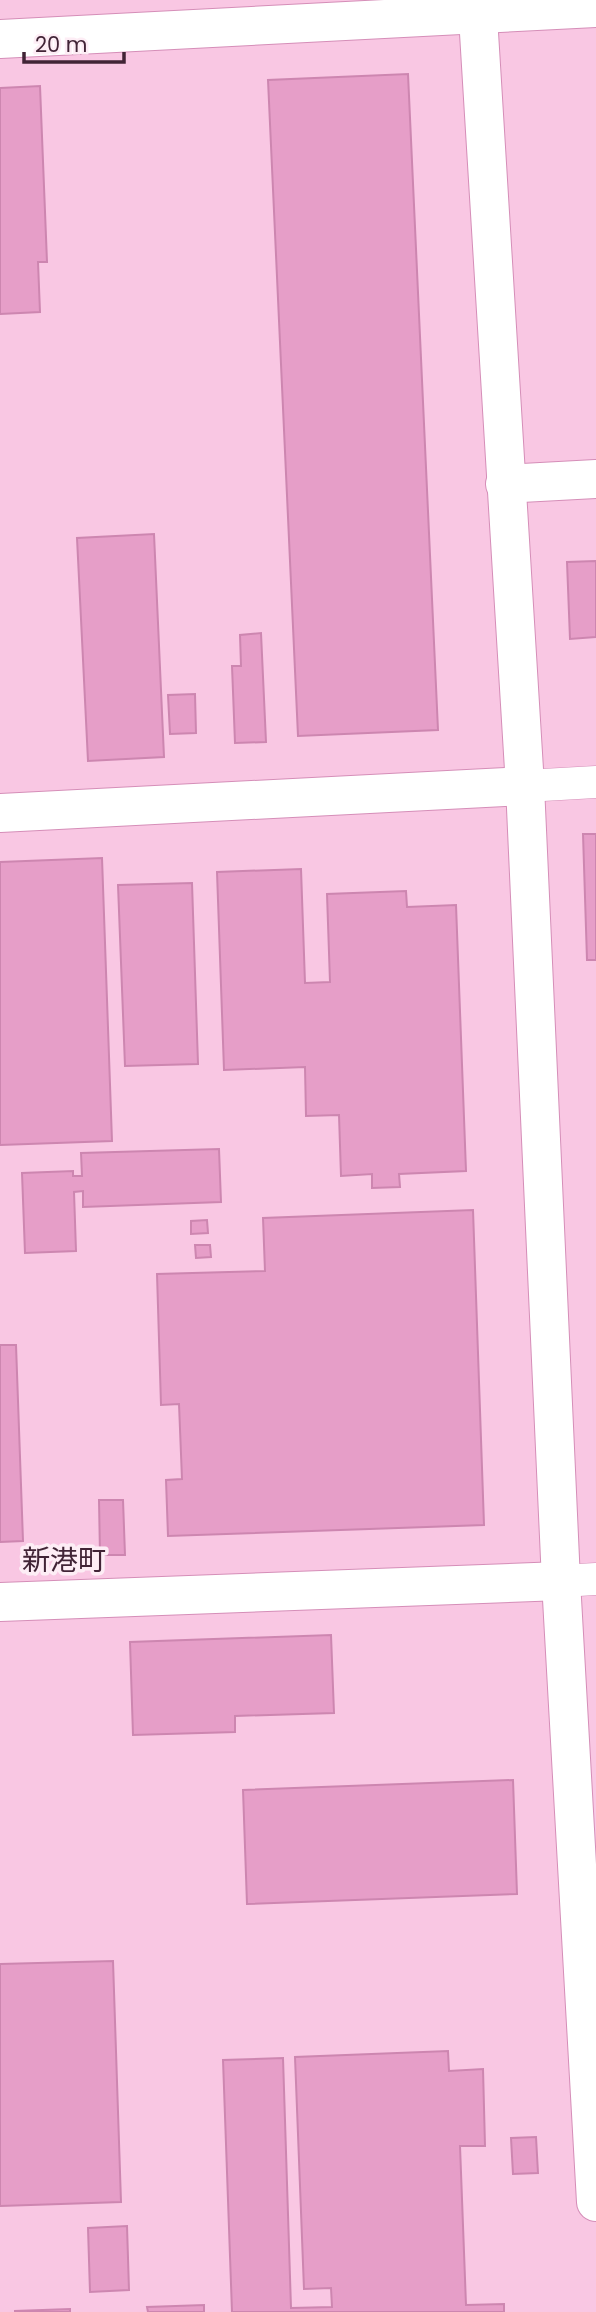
<svg xmlns="http://www.w3.org/2000/svg" width="596" height="2312" viewBox="0 0 596 2312" font-family="Poppins,'Noto Sans JP',sans-serif">
  <style>
    .built { fill: #f9c7e3 }
    .building { fill: #e69ec8; stroke: #cd86b0; stroke-width: 2 }
    .lines { fill: none; stroke-linecap: round; stroke-linejoin: round }
    .minor-casing { stroke: #d58eb8; stroke-width: 33 }
    .tertiary-casing { stroke: #d58eb8; stroke-width: 40 }
    .minor { stroke: #fff; stroke-width: 32 }
    .tertiary { stroke: #fff; stroke-width: 38 }
    .labels { text-anchor: middle; stroke-width: 7; stroke-linejoin: round; paint-order: stroke }
    .quarter-label { font-size: 28px; fill: #412436; stroke: #fdedf5 }
  </style>
  <rect width="100%" height="100%" fill="#f9dbec"/>
  <rect class="built" x="0" y="0" width="596" height="2312"/>
  <g class="building">
    <path d="M408,74L438,730L298,736L268,80Z"/>
    <path d="M40,86L47,262H38L40,312L0,314V88Z"/>
    <path d="M154,534L164,757L88,761L77,538Z"/>
    <path d="M596,561V637L570,639L567,562Z"/>
    <path d="M261,633L266,742L235,743L232,666H241L240,635Z"/>
    <path d="M195,694L196,733L170,734L168,695Z"/>
    <path d="M583,834H596V960H587Z"/>
    <path d="M102,858L112,1141L0,1145V862Z"/>
    <path d="M301,869L305,983L330,982L327,894L406,891L407,907L456,905L466,1171L399,1174L400,1187L372,1188V1174L341,1176L339,1115L306,1116L305,1067L224,1070L217,872Z"/>
    <path d="M192,883L198,1064L125,1066L118,885Z"/>
    <path d="M219,1149L221,1202L83,1207V1191L74,1192L76,1251L25,1253L22,1173L73,1171V1176H82L81,1153Z"/>
    <path d="M473,1210L484,1525L168,1536L166,1480L182,1479L179,1404L161,1405L157,1274L265,1271L263,1218Z"/>
    <path d="M207,1220L208,1233L191,1234V1221Z"/>
    <path d="M195,1245H210L211,1257L196,1258Z"/>
    <path d="M0,1345H16L23,1541L0,1542Z"/>
    <path d="M99,1500H123L125,1555H100Z"/>
    <path d="M331,1635L334,1713L235,1716V1732L133,1735L130,1642Z"/>
    <path d="M513,1780L517,1894L247,1904L243,1790Z"/>
    <path d="M113,1961L121,2202L0,2206V1964Z"/>
    <path d="M448,2051L449,2071L483,2069L485,2146H460L466,2305L504,2304V2312H232L223,2060L283,2058L291,2308L332,2307L331,2288L304,2289L295,2057Z"/>
    <path d="M536,2137L538,2173L513,2174L511,2138Z"/>
    <path d="M127,2226L129,2290L90,2292L88,2228Z"/>
    <path d="M204,2305V2312H148L147,2307Z"/>
    <path d="M70,2309V2312H15V2311Z"/>
  </g>
  <g class="lines">
    <defs>
      <g id="minor">
        <path d="M525,786L596,782"/>
        <path d="M561,1581L596,1579"/>
      </g>
      <g id="tertiary">
        <path d="M477,0L525,786L561,1581L596,2202"/>
        <path d="M0,39L596,8"/>
        <path d="M505,484L596,479"/>
        <path d="M0,813L525,786"/>
        <path d="M0,1602L561,1581"/>
      </g>
    </defs>
    <use href="#minor" class="minor-casing"/>
    <use href="#tertiary" class="tertiary-casing"/>
    <use href="#minor" class="minor"/>
    <use href="#tertiary" class="tertiary"/>
  </g>
  <g class="labels">
    <g class="quarter-label">
      <text x="64" y="1570">新港町</text>
    </g>
  </g>
  <path d="M24 52v10h100v-10" fill="none" stroke="#412436" stroke-width="3.5"/>
  <text x="35" y="52" font-size="21" fill="#412436" stroke="#fdedf5" stroke-width="5" paint-order="stroke">20 m</text>
</svg>
